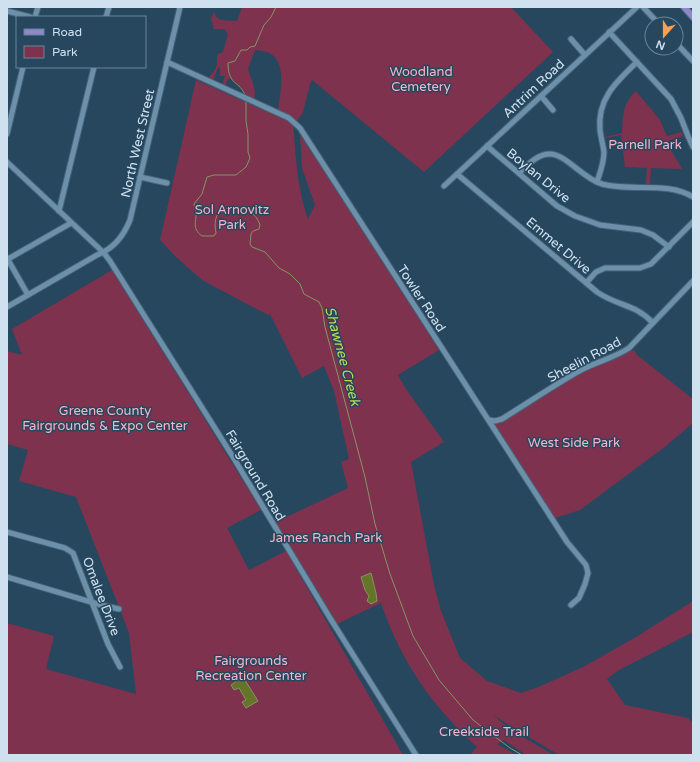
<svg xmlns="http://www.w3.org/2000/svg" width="700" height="762" viewBox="0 0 700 762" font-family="'Varela Round',sans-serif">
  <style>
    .green { fill: #7f324e }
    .water { fill: #647429; stroke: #849564 }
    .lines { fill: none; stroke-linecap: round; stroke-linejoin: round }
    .stream { stroke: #849564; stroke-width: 1 }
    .minor-casing { stroke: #456376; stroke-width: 7 }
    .major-casing { stroke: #456376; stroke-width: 8 }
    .minor { stroke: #6d90aa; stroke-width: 5 }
    .major { stroke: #8f88c7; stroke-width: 6 }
    .labels { text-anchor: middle; stroke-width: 3; stroke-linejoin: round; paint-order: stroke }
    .park-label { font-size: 13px; fill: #f6b4c7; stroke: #26475e }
    .street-label { font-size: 13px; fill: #cfe1ef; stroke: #26475e }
    .water-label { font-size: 14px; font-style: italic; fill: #bbd854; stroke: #26475e }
  </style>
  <rect width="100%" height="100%" fill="#26475e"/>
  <g class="green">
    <path d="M242,7H511L553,52L424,172L312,80L310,84L303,112L297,121L293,118C295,151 297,189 308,219L315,205L302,168L300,134L439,350L398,375L406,389L444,442L411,462L434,585L441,611L460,658L487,681L521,693L541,686L585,666L636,637L693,601V632L619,670L607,679L625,705L688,718L693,723V755H559L512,727L492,714L511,730L554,755H526L504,740L497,744L516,755H470L477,747C432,706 401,662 381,603L337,624L276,522L348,488L341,462L349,459L334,391L324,366L302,378L270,314L268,315L202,280L176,257L160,240L196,80L286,120V112L284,113L278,110C280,94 287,64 271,54C267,51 260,51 255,50L248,69C251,79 257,89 254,99L245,96L244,91L230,78L228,79L225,86L222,85L225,76H220V69L218,67L213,81L208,78L215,70L217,64V57L218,54L223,52L228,34L224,29H214L211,18L214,12L216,17L221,20L237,21Z"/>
    <path d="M636,91L660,120L667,136L682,132L683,136L668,141L672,152L682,169L651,168L650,184H646L647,168L625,167L621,135L606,138L605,137L622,133C623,116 622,104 636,91Z"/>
    <path d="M112,270L261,510L227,528L249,570L286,551L403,755H7V623L54,636L46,669L136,694L129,633L76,497L19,481L28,450L7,444V351L22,355L12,329Z"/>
    <path d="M634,350L637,355L693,399V423L666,446L580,510L552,519L492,421L532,401L592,365Z"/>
  </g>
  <g class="water">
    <path d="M371,573L376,593L377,601L371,604L367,601L369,596L365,590L361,577Z"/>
    <path d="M243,677L258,701L246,708L242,702L246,700L239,688L234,690L231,685Z"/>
  </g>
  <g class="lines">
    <g class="stream">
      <path d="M245,95C240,81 228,86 228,63L235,61L241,50H247L250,47L255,46L264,25L271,17L276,7"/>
      <path d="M246,100V121L248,134V152L250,158L246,167L236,175H214L207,177L202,194L194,204C194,206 195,208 196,211C197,221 191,228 202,236H214L216,233C215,227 214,220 218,214C224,205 245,207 253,214C256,217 259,221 260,225L259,229L253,231L251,234L250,244L252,247L265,252L279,268L290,274L300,284L304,294L319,302L322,308L325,327L365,477L375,524L390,574L413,636L439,680L473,720L510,748L522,755"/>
    </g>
    <defs>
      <g id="minor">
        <path d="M643,7L659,24"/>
        <path d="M7,11L30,17"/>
        <path d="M35,17L38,7"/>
        <path d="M106,17L109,7"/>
        <path d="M609,32L671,99L681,118L688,136L693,147"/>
        <path d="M571,39L585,55"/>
        <path d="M676,43L693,61"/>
        <path d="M167,62L289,118L300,128L567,542L586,565L588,573L585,584L579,598L571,605"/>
        <path d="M541,96L553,110"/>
        <path d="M7,134L23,67"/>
        <path d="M487,146L557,206L575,216L600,225L641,230L653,235L669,247"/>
        <path d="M7,162L104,253L110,261L233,457L330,618L416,755"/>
        <path d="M519,173C528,165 537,154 550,154C566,154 583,179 602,184C631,192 668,181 693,197"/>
        <path d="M457,174L597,292C617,306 636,304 653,323"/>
        <path d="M140,177L167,183"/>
        <path d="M597,182C600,172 604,163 604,152C603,145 601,138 600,130C597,99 616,82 637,62"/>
        <path d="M444,186L637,7"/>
        <path d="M59,211L94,67"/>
        <path d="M7,258L28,295"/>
        <path d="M8,259L71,223"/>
        <path d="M586,283L596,272L605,268H640L651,264L693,222"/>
        <path d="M7,307L97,255C113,249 124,235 130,220L180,7"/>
        <path d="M489,420L495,421L502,419C528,403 554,385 581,370C596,362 614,358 629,348L693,281"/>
        <path d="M7,532L65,548L73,553L108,644L120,667"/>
        <path d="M7,577L101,605L119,609"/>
      </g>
      <path id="major" d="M684,7L693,17"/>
    </defs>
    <use href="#minor" class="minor-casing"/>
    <use href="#major" class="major-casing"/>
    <use href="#minor" class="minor"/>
    <use href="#major" class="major"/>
  </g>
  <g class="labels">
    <g class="park-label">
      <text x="421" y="76">Woodland<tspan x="421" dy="15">Cemetery</tspan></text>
      <text x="645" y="149">Parnell Park</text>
      <text x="232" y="214">Sol Arnovitz<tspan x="232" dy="15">Park</tspan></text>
      <text x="105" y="415">Greene County<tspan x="105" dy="15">Fairgrounds &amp; Expo Center</tspan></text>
      <text x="574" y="447">West Side Park</text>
      <text x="326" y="542">James Ranch Park</text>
      <text x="251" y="665">Fairgrounds<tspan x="251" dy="15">Recreation Center</tspan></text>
      <text x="484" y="736">Creekside Trail</text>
    </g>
    <g class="street-label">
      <text transform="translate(533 88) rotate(-43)" y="5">Antrim Road</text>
      <text transform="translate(137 143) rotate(-77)" y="5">North West Street</text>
      <text transform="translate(539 175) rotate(39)" y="5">Boylan Drive</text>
      <text transform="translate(559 245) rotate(40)" y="5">Emmet Drive</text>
      <text transform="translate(422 298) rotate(57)" y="5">Towler Road</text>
      <text transform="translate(584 359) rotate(-28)" y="5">Sheelin Road</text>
      <text transform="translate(256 475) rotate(59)" y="5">Fairground Road</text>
      <text transform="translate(102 596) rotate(69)" y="5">Omalee Drive</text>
    </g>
    <g class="water-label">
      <text transform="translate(343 356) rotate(75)" y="5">Shawnee Creek</text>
    </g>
  </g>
  <rect width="700" height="762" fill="none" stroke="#cfe1ef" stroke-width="16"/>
  <rect x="16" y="16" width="130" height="52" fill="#26475e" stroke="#6a8598"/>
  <rect x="24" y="29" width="20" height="6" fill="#8f88c7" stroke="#6a8598"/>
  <text x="52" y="36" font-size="12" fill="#cfe1ef">Road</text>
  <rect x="24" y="46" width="20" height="12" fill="#7f324e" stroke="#6a8598"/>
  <text x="52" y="56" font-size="12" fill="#cfe1ef">Park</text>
  <g transform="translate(664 36) rotate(201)"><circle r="19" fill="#26475e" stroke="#6a8598"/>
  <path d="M0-3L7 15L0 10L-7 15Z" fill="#f99f4d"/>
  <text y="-6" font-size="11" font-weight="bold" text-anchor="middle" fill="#cfe1ef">N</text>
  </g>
</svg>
